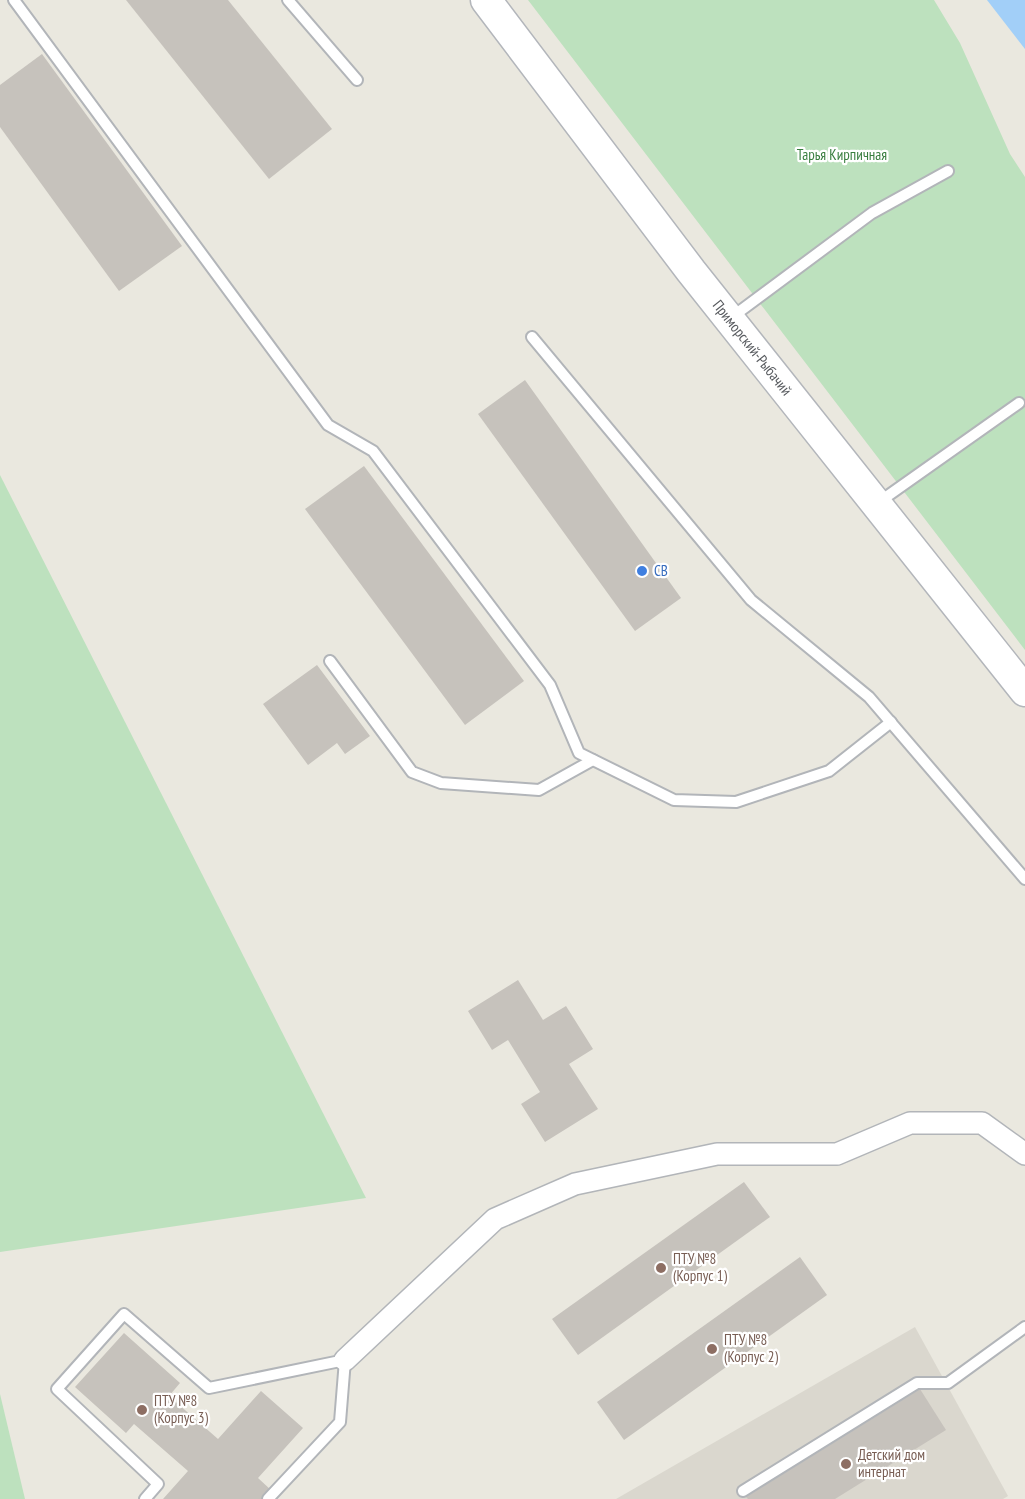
<svg xmlns="http://www.w3.org/2000/svg" width="1025" height="1499" viewBox="0 0 1025 1499" font-family="'PT Sans Narrow',sans-serif">
  <style>
    .education { fill: #dad7ce }
    .green { fill: #bde1be }
    .water { fill: #a2cff8 }
    .building { fill: #c6c2bc }
    .lines { fill: none; stroke-linecap: round; stroke-linejoin: round }
    .lane-casing { stroke: #b2b5b9; stroke-width: 14 }
    .street-casing { stroke: #b2b5b9; stroke-width: 24 }
    .secondary-casing { stroke: #b3b6bb; stroke-width: 33 }
    .lane { stroke: #fff; stroke-width: 10 }
    .street { stroke: #fff; stroke-width: 21 }
    .secondary { stroke: #fff; stroke-width: 30 }
    .shop-dot { fill: #3f7fe0; stroke: #fff; stroke-width: 2 }
    .education-dot { fill: #8d6e63; stroke: #fff; stroke-width: 2 }
    .labels { text-anchor: middle; stroke-width: 4.5; stroke-linejoin: round; paint-order: stroke }
    .park-label { font-size: 15px; fill: #397e3f; stroke: #fff }
    .street-label { font-size: 15px; fill: #585b5f; stroke: #fff }
    .shop-label { font-size: 15px; fill: #366cbe; stroke: #fff; text-anchor: start }
    .education-label { font-size: 15px; fill: #785e54; stroke: #fff; text-anchor: start }
  </style>
  <rect width="100%" height="100%" fill="#eae8df"/>
  <path class="education" d="M915,1327L1008,1496L1003,1499H616Z"/>
  <g class="green">
    <path d="M528,0H934L960,43L1010,154L1025,177V650Z"/>
    <path d="M0,475L366,1198L0,1252Z"/>
    <path d="M0,1394L25,1499H0Z"/>
  </g>
  <path class="water" d="M987,0H1025V49Z"/>
  <g class="building">
    <path d="M126,0H228L332,129L269,179Z"/>
    <path d="M42,54L182,246L119,291L0,127V85Z"/>
    <path d="M525,380L681,598L635,631L478,414Z"/>
    <path d="M364,466L524,681L465,725L305,509Z"/>
    <path d="M317,665L370,736L345,754L337,743L308,765L263,704Z"/>
    <path d="M518,980L543,1020L566,1006L593,1049L569,1064L598,1109L545,1142L521,1104L540,1092L508,1040L492,1050L468,1011Z"/>
    <path d="M744,1182L770,1217L578,1355L552,1319Z"/>
    <path d="M800,1257L827,1295L624,1440L597,1402Z"/>
    <path d="M124,1333L180,1383L169,1396L218,1439L261,1391L303,1428L258,1478L271,1490L264,1499H163L188,1471L134,1424L126,1433L75,1387Z"/>
    <path d="M920,1389L946,1430L835,1499H748L746,1497Z"/>
  </g>
  <g class="lines">
    <defs>
      <g id="lane">
        <path d="M14,0L328,425L373,451L550,685L579,753L674,800L736,802L829,771L891,722"/>
        <path d="M288,0L357,80"/>
        <path d="M732,317L872,213L948,171"/>
        <path d="M532,337L751,600L869,697L1025,879"/>
        <path d="M879,502L1019,403"/>
        <path d="M330,661L412,772L441,783L539,790L593,760"/>
        <path d="M743,1491L917,1383H948L1025,1327"/>
        <path d="M145,1499L158,1484L57,1389L124,1314L209,1388L345,1360L340,1422L268,1499"/>
      </g>
      <path id="street" d="M345,1360L495,1219L575,1184L717,1154H837L910,1123H982L1025,1154"/>
      <g id="secondary">
        <path id="s1" d="M486,0L691,271L1025,691"/>
      </g>
    </defs>
    <use href="#lane" class="lane-casing"/>
    <use href="#street" class="street-casing"/>
    <use href="#secondary" class="secondary-casing"/>
    <use href="#lane" class="lane"/>
    <use href="#street" class="street"/>
    <use href="#secondary" class="secondary"/>
  </g>
  <circle class="shop-dot" cx="642" cy="571" r="6"/>
  <g class="education-dot">
    <circle cx="661" cy="1268" r="6"/>
    <circle cx="712" cy="1349" r="6"/>
    <circle cx="142" cy="1410" r="6"/>
    <circle cx="846" cy="1464" r="6"/>
  </g>
  <g class="labels">
    <g class="park-label">
      <text x="842" y="160">Тарья Кирпичная</text>
    </g>
    <g class="street-label">
      <text dy="5" stroke="none"><textPath href="#s1" startOffset="438">Приморский-Рыбачий</textPath></text>
    </g>
    <g class="shop-label">
      <text x="654" y="576">СВ</text>
    </g>
    <g class="education-label">
      <text x="673" y="1264">ПТУ №8<tspan x="673" dy="17">(Корпус 1)</tspan></text>
      <text x="724" y="1345">ПТУ №8<tspan x="724" dy="17">(Корпус 2)</tspan></text>
      <text x="154" y="1406">ПТУ №8<tspan x="154" dy="17">(Корпус 3)</tspan></text>
      <text x="858" y="1460">Детский дом<tspan x="858" dy="17">интернат</tspan></text>
    </g>
  </g>
</svg>
